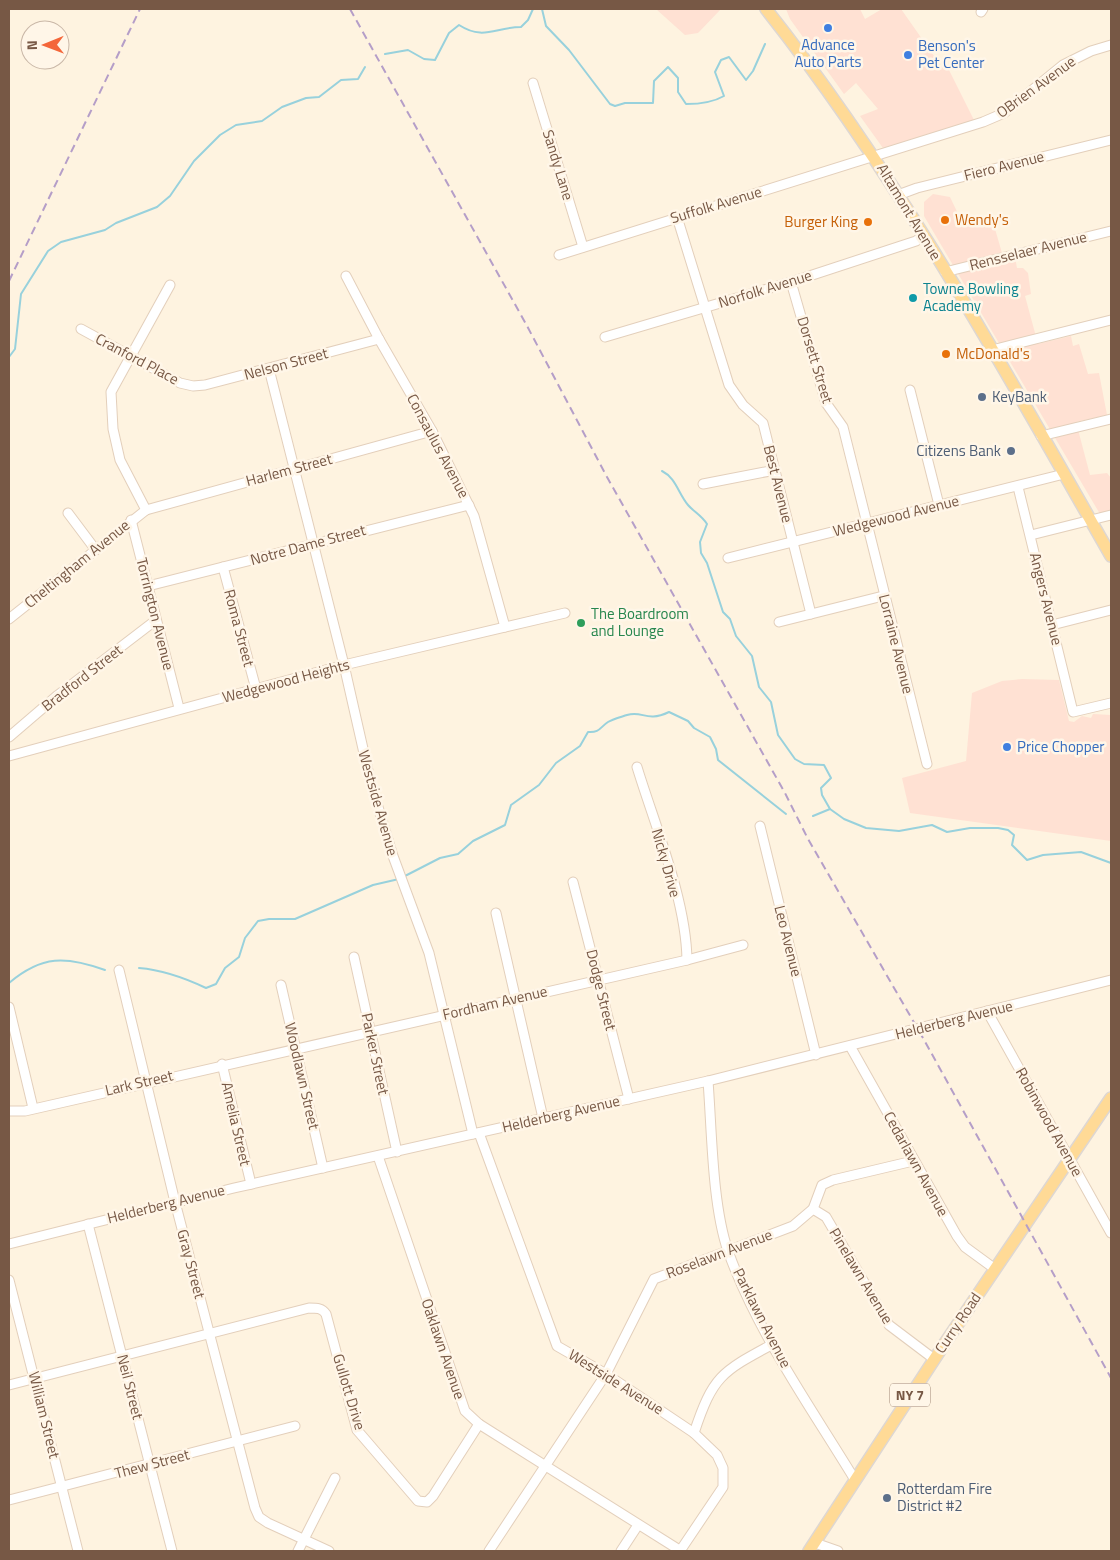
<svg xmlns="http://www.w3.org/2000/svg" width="1120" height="1560" viewBox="0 0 1120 1560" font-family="'Titillium Web',sans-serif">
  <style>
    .commercial { fill: #ffe1d3 }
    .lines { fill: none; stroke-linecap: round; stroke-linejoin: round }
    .stream { stroke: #98d1dc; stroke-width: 2 }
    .minor-casing { stroke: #e3cfbb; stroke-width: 11 }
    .major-casing { stroke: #ded7d2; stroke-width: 14 }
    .minor { stroke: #fff; stroke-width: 9 }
    .major { stroke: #ffda96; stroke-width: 11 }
    .rail { stroke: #b59ec8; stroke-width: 2; stroke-dasharray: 8 5; stroke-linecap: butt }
    .shop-dot { fill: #3f7fe0; stroke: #fff6e8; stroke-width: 2 }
    .food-dot { fill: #e8710a; stroke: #fff6e8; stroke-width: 2 }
    .culture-dot { fill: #0f9aa8; stroke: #fff6e8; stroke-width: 2 }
    .service-dot { fill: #5c6f8a; stroke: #fff6e8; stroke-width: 2 }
    .leisure-dot { fill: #2e9e5b; stroke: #fff6e8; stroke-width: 2 }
    .labels { text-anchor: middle; stroke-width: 5; stroke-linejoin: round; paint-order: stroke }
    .shield { fill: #fff6e8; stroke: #a08776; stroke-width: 1 }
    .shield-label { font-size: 14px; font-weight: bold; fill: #775845 }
    .shop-label { font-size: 15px; fill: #366cbe; stroke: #fff6e8; text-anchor: start }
    .street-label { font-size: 15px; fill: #775845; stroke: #fff6e8 }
    .food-label { font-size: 15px; fill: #c56008; stroke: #fff6e8; text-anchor: start }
    .culture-label { font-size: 15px; fill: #0d838f; stroke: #fff6e8; text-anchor: start }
    .service-label { font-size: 15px; fill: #4e5e75; stroke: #fff6e8; text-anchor: start }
    .leisure-label { font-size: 15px; fill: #27864d; stroke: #fff6e8; text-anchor: start }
  </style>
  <rect width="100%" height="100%" fill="#fef3e0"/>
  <g class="commercial">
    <path d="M656,9H721L698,33L685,35Z"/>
    <path d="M786,9H860L865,19L882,9H901L941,66L948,68L975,122L883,148L860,116L878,109L856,83L844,94L790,19Z"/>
    <path d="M933,194L950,197L962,222L991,215L1004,260L1015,257L1017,268H1023L1028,273L1031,294L1025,296L1038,344L1071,336L1073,346L1079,344L1088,374L1099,373L1107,415L1076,422L1090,475L1107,473L1111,478V511L1100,514L924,216V202Z"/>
    <path d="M1022,679L1059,680L1069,721L1074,722L1082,716L1091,718L1093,714L1111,715V841L910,813L902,778L966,761L972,693L1002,681Z"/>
  </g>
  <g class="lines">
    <g class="stream">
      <path d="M542,9L546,26L569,50L610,104L615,106L625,103H653L654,81L668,67L678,78V92L686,104C699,104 712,103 724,96L715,72L721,60L729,57L746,80L753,71L765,44"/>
      <path d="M385,54L408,50L424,59L435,60L449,33L459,25C484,41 495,27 521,27L528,20L533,9"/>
      <path d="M9,357L15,349L21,294L48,251L61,242L105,230L116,223L157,207L170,196L194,161L220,135L236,125L262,121L282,107L306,98L319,97L341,80L358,79L365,67"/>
      <path d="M662,471C676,478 678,493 688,505C694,512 701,515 707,524L700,542L701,553L707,563L723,612L730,619L736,636L752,656L759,687L771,702L778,735L795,759L804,764L824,765L831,778L821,788L822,795L830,809"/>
      <path d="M813,816L830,809L844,819L866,828L899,831L932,825L947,832L970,828H998L1008,830L1014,835L1012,845L1027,860L1043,855L1081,852L1111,863"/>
      <path d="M403,877L440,858L458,854L473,841L505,825L511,805L539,785L556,763L580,746L588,732C600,733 600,727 608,722C613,719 621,717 627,715C643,710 646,723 669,712L688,721L694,728L710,737L716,749L718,760L786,814"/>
      <path d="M139,968C163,970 185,978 206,988L216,984L225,968L239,957L245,938L258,921L269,919H295L373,885L399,879"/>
      <path d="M9,983C42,955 66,956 105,970"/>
    </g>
    <defs>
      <g id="minor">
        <path d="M981,12L983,9"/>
        <path d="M533,83L583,247"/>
        <path d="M898,195L917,188L1111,140"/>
        <path d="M677,217L729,385L743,405L763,423L811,614"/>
        <path d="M559,255L983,122L1004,113L1063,65L1091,51L1111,45"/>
        <path d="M945,272L1111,231"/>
        <path d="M346,276L379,339L432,431L474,516L505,627"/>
        <path d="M791,282L826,403L843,427L927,764"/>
        <path d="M81,329L180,383L193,386L205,385L379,339"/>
        <path d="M605,337L791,282L916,241L923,236"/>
        <path d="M992,350L1111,320"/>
        <path d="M269,369L344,665L371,784L393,856L429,953L473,1134"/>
        <path d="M910,390L939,505"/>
        <path d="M1041,436L1111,419"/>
        <path d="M703,484L775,470"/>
        <path d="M1018,487L1073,712L1111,703"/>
        <path d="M146,510L120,460L113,429L111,392L170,285"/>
        <path d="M68,513L95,549"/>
        <path d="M131,520L179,708"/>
        <path d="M1031,535L1111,515"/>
        <path d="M728,558L1064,474"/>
        <path d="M223,567L256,689"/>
        <path d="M148,586L469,505"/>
        <path d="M9,619L146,510L432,431"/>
        <path d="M779,622L883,596"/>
        <path d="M1052,625L1111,610"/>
        <path d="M9,737L58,695L156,620"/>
        <path d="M9,756L344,665L565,613"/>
        <path d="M637,767C655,826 686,899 687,960"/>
        <path d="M760,826L816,1055"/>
        <path d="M573,882L629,1099"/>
        <path d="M496,913L543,1118"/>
        <path d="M354,957L397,1152"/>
        <path d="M119,970L175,1202L255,1508L259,1517L268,1523L329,1551"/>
        <path d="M281,985L323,1168"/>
        <path d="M9,1007L33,1108"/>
        <path d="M987,1011L1111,1233"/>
        <path d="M850,1046L957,1236L965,1247L995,1269"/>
        <path d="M222,1064L251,1184"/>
        <path d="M708,1081C712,1132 712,1204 728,1251C757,1332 810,1406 855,1480"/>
        <path d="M9,1111H25L687,960L743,945"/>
        <path d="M479,1133L557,1346L606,1374L694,1433L717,1455L723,1468V1487L680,1551"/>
        <path d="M378,1156L465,1411L479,1424L681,1551"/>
        <path d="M813,1209L826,1217L889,1325L934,1359"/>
        <path d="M88,1224L172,1551"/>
        <path d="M9,1244L234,1188L708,1081L1111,980"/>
        <path d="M9,1280L78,1551"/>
        <path d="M9,1385L309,1308C317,1308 322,1308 326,1314L357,1430L418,1501L427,1502L433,1496L479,1424"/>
        <path d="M694,1433C713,1376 721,1372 773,1344"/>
        <path d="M9,1500L295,1426"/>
        <path d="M815,1543L838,1551"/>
        <path d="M298,1551L335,1478"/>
        <path d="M489,1551L606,1374L654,1279L793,1226L813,1209L822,1185L833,1180L913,1161"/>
        <path d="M621,1551L638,1525"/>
      </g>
      <g id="major">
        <path d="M766,9C900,178 1004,369 1111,556"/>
        <path d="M809,1551L943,1346L1111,1098"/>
      </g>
    </defs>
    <use href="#minor" class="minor-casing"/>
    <use href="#major" class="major-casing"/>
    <use href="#minor" class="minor"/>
    <use href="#major" class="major"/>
    <g class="rail">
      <path d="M350,9L526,324L607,477L785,793L808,839L923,1038L1111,1378"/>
      <path d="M9,281L140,9"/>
    </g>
  </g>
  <g class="shop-dot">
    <circle cx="828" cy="28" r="5"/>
    <circle cx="908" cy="55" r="5"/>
    <circle cx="1007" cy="747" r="5"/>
  </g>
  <g class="food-dot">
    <circle cx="945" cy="220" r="5"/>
    <circle cx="868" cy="222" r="5"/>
    <circle cx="946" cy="354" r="5"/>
  </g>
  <circle class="culture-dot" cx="913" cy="298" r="5"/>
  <g class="service-dot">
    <circle cx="982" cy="397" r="5"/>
    <circle cx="1011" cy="451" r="5"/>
    <circle cx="887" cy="1498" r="5"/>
  </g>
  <circle class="leisure-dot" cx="581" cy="623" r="5"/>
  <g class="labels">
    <rect class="shield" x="890" y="1383.5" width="40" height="23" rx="4"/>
    <g class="shield-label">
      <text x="910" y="1400">NY 7</text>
    </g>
    <g class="shop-label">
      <text x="828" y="50" text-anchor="middle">Advance<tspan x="828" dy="17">Auto Parts</tspan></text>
      <text x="918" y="51">Benson's<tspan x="918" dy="17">Pet Center</tspan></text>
      <text x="1017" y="752">Price Chopper</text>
    </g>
    <g class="street-label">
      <text transform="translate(1036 87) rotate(-36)" y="5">OBrien Avenue</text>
      <text transform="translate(558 165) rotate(73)" y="5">Sandy Lane</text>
      <text transform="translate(1004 166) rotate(-14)" y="5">Fiero Avenue</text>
      <text transform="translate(716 205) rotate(-17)" y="5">Suffolk Avenue</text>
      <text transform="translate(909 212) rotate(59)" y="5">Altamont Avenue</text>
      <text transform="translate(1028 251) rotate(-14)" y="5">Rensselaer Avenue</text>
      <text transform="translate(765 289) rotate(-17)" y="5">Norfolk Avenue</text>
      <text transform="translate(137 359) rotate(28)" y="5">Cranford Place</text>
      <text transform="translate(815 360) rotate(73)" y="5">Dorsett Street</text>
      <text transform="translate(286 364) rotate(-15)" y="5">Nelson Street</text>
      <text transform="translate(438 446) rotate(62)" y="5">Consaulus Avenue</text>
      <text transform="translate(289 470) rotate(-15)" y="5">Harlem Street</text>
      <text transform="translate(778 484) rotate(76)" y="5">Best Avenue</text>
      <text transform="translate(896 516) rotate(-14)" y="5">Wedgewood Avenue</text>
      <text transform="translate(308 545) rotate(-15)" y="5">Notre Dame Street</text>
      <text transform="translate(77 564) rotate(-39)" y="5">Cheltingham Avenue</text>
      <text transform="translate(1046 599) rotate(76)" y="5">Angers Avenue</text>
      <text transform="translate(155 614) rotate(76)" y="5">Torrington Avenue</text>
      <text transform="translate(239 628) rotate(75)" y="5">Roma Street</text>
      <text transform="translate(896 644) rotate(76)" y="5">Lorraine Avenue</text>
      <text transform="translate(82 678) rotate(-38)" y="5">Bradford Street</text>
      <text transform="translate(286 681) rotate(-15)" y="5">Wedgewood Heights</text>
      <text transform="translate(378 803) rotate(74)" y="5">Westside Avenue</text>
      <text transform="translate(666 863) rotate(74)" y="5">Nicky Drive</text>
      <text transform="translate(788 941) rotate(76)" y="5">Leo Avenue</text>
      <text transform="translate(601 990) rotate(76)" y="5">Dodge Street</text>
      <text transform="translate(495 1003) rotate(-13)" y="5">Fordham Avenue</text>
      <text transform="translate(954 1020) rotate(-14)" y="5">Helderberg Avenue</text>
      <text transform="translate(375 1054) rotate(78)" y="5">Parker Street</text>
      <text transform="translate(302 1076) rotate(77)" y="5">Woodlawn Street</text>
      <text transform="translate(139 1083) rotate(-13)" y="5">Lark Street</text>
      <text transform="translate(561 1114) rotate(-13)" y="5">Helderberg Avenue</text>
      <text transform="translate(1049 1122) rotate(61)" y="5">Robinwood Avenue</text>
      <text transform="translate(236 1124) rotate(77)" y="5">Amelia Street</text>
      <text transform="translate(916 1164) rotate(61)" y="5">Cedarlawn Avenue</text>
      <text transform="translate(166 1204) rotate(-14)" y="5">Helderberg Avenue</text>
      <text transform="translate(719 1254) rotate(-21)" y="5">Roselawn Avenue</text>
      <text transform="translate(191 1264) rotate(75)" y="5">Gray Street</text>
      <text transform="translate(861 1276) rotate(59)" y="5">Pinelawn Avenue</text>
      <text transform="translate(762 1318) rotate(63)" y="5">Parklawn Avenue</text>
      <text transform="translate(958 1323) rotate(-56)" y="5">Curry Road</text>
      <text transform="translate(443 1349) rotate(71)" y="5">Oaklawn Avenue</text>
      <text transform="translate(616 1382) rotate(32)" y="5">Westside Avenue</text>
      <text transform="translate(130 1387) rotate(76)" y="5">Neil Street</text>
      <text transform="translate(349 1392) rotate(73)" y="5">Gullott Drive</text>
      <text transform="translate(44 1415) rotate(76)" y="5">William Street</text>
      <text transform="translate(152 1464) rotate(-15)" y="5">Thew Street</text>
    </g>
    <g class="food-label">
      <text x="955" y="225">Wendy's</text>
      <text x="858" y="227" text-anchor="end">Burger King</text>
      <text x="956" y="359">McDonald's</text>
    </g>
    <g class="culture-label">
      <text x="923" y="294">Towne Bowling<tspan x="923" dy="17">Academy</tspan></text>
    </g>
    <g class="service-label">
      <text x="992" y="402">KeyBank</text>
      <text x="1001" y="456" text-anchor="end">Citizens Bank</text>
      <text x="897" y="1494">Rotterdam Fire<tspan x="897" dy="17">District #2</tspan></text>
    </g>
    <g class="leisure-label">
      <text x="591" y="619">The Boardroom<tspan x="591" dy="17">and Lounge</tspan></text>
    </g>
  </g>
  <rect width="1120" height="1560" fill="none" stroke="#775845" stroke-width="20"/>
  <g transform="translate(45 45) rotate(269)"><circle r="24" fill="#fff6e8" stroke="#c9b7a7"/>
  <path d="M0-4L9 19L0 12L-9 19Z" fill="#f46639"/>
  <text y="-8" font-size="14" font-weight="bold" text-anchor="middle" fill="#775845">N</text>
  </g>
</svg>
